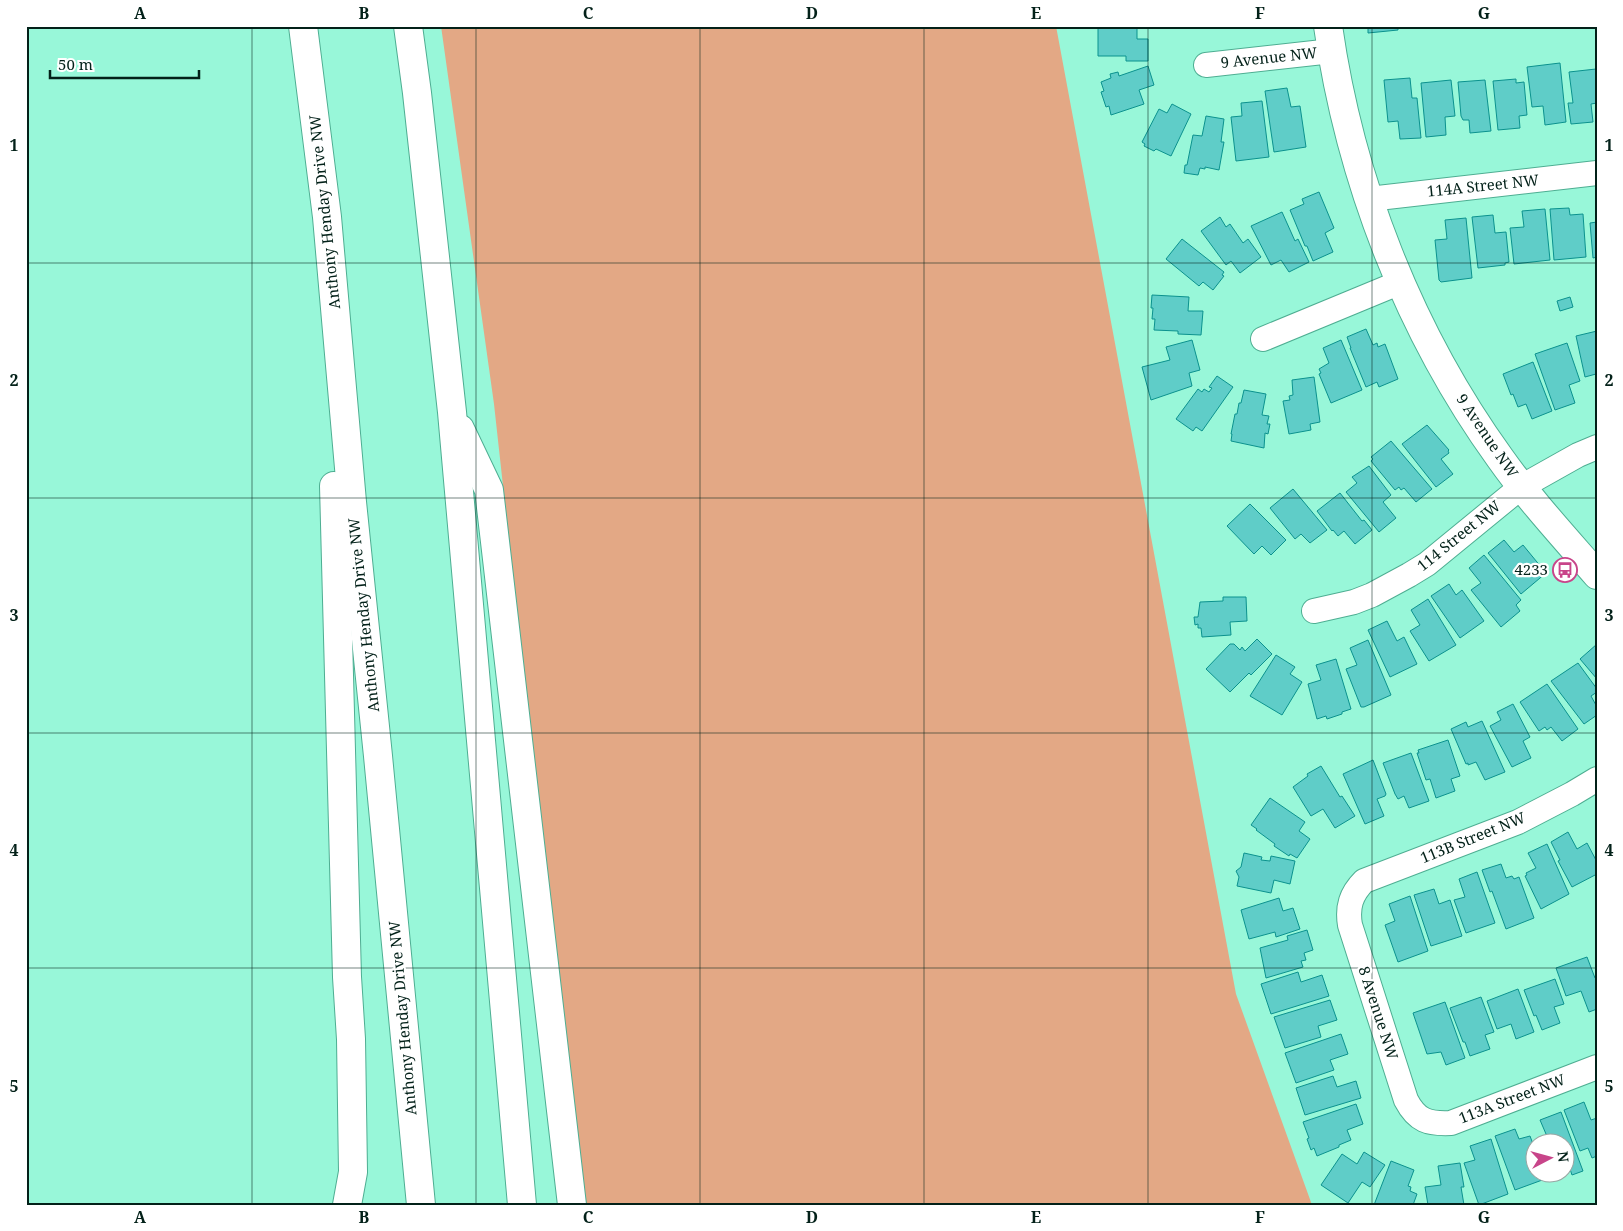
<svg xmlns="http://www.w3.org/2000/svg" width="1623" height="1231" viewBox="0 0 1623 1231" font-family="'Noto Serif',serif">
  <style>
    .green { fill: #e3a885 }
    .building { fill: #5fcdc8; stroke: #0b928e }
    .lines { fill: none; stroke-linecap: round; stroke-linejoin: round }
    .minor-casing { stroke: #4eae92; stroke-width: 26 }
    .tertiary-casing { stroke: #4eae92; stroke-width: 30 }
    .motorway-casing { stroke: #4eae92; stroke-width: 30 }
    .minor { stroke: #fff; stroke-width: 24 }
    .tertiary { stroke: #fff; stroke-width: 28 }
    .motorway { stroke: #fff; stroke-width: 28 }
    .grid { fill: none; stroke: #032119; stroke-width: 1; stroke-opacity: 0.55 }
    .labels { text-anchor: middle; stroke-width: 4.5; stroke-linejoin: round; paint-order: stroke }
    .street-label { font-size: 15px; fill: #032119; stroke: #fff }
    .poi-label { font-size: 15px; fill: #032119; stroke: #fff; text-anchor: end }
    .neatline { fill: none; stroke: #032119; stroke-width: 2 }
    .grid-label { font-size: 16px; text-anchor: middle; font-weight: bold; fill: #032119 }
  </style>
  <rect width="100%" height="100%" fill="#98f7d9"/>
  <path class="green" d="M441,26H1056L1236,994L1312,1205H585L541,831L494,404Z"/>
  <g class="building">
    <path d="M1098,26H1137V39H1148V61H1126V56H1098Z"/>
    <path d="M1368,26H1398V30L1368,33Z"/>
    <path d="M1560,63L1566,122L1545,125L1543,106L1532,107L1527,67Z"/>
    <path d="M1148,66L1154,85L1139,90L1144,104L1111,115L1109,106L1106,107L1101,92L1104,91L1101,82L1111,78L1110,74L1118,72L1119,76Z"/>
    <path d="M1596,69L1597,103L1591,104L1593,122L1571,124L1568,103H1573L1569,72Z"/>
    <path d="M1410,78L1412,98H1417L1421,138L1400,139L1398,121L1388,122L1384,80Z"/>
    <path d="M1516,79V83L1524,82L1527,115L1519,116L1520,128L1498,130L1493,81Z"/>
    <path d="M1451,80L1455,116L1445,117L1446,135L1426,137L1421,83Z"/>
    <path d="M1485,80L1491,131L1470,133L1469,120H1463L1461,116L1458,82Z"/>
    <path d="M1287,88L1291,107L1300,106L1306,147L1274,152L1265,91Z"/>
    <path d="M1262,101L1269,157L1236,161L1231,117L1242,116L1241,103Z"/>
    <path d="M1172,104L1191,114L1171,156L1156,149L1154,151L1144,146L1145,144L1142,142L1159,109L1167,113Z"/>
    <path d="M1206,116L1224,119L1221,142H1224L1219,170L1205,167V169L1200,168L1198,175L1184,173L1185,165H1187L1193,135L1202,136Z"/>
    <path d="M1319,192L1334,228L1325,233L1333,252L1313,261L1307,246H1305L1290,210L1304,204L1302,199Z"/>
    <path d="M1569,208L1570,215L1583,214L1586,257L1554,260L1550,209Z"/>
    <path d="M1545,209L1550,260L1514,264L1510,228L1524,227L1522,211Z"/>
    <path d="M1282,212L1295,241L1298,239L1309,262L1289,272L1281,260L1271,265L1251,226Z"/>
    <path d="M1493,215L1495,233L1506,232L1509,262L1505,263V265L1478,268L1472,217Z"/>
    <path d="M1220,217L1226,227L1230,224L1243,243L1248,239L1261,257L1240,273L1231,261L1226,265L1201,231Z"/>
    <path d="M1466,218L1472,278L1441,282L1439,280L1435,240L1447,239L1445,220Z"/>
    <path d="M1597,222V257L1593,258L1590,223Z"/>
    <path d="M1182,239L1224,272L1222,275L1224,276L1213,290L1203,282L1199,286L1166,259Z"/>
    <path d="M1152,295L1189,297L1188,311H1203L1201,335L1178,334V331L1154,330L1155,319H1152L1153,308H1151Z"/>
    <path d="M1570,297L1573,307L1560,311L1557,301Z"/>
    <path d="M1366,329L1373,345L1377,343L1378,347L1385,344L1398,379L1379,387L1377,382L1366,387L1350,348H1351L1347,337Z"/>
    <path d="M1597,331V377L1596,374L1585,377L1576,336Z"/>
    <path d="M1192,340L1200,370L1189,373L1192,386L1151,400L1142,367L1170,360L1166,347Z"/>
    <path d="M1341,340L1362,390L1331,403L1319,374L1321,373L1319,369L1329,363L1323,348Z"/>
    <path d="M1567,343L1580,381L1569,385L1575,403L1555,410L1535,354Z"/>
    <path d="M1533,362L1552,411L1532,419L1526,404L1518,407L1513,394L1511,395L1503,374Z"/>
    <path d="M1217,376L1233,387L1202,431L1196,427L1193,431L1176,419L1198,389L1202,392L1204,389L1209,392L1212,388L1209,387Z"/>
    <path d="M1314,377L1320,422L1310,424L1311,430L1289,434L1283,401L1290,400L1289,396L1293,395L1292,380Z"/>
    <path d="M1244,390L1266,394L1262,415L1269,416L1267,424H1270L1268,434L1265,433L1264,448L1231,441L1232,434H1231L1235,414H1237L1239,403H1241Z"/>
    <path d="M1427,425L1449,450L1448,451L1449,453L1441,459L1453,474L1436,487L1402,444Z"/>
    <path d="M1391,441L1432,489L1416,502L1404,488L1401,490L1399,487L1395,490L1371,461L1373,459L1371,457Z"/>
    <path d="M1369,466L1391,495L1383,502L1396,518L1379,532L1346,492L1357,483L1352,477Z"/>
    <path d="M1293,489L1327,530L1310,543L1301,534L1295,539L1270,508Z"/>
    <path d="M1340,493L1362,521L1364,520L1372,530L1355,544L1344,531L1338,536L1333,530L1332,531L1317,511Z"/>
    <path d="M1250,504L1286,540L1271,555L1262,546L1254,554L1227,526Z"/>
    <path d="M1504,540L1514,552L1523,545L1546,573L1521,594L1488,553Z"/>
    <path d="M1484,555L1521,600L1516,605L1520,611L1501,627L1471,590L1481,583L1469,568Z"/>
    <path d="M1449,584L1456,595L1462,590L1484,621L1460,638L1431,596Z"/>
    <path d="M1223,597H1246L1247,621L1230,622L1231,635L1202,637L1201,628H1198V624L1195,625L1194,617H1198L1200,602L1223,601Z"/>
    <path d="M1428,599L1456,645L1429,661L1410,631L1420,625L1411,610Z"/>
    <path d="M1387,621L1397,641L1404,637L1417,664L1390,677L1368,630Z"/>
    <path d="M1257,639L1272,654L1251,675L1249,673L1230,692L1206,669L1230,644H1234L1240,650L1242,647L1245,651Z"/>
    <path d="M1368,640L1391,695L1364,707H1361L1346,669L1357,665L1350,648Z"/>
    <path d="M1597,644V679L1580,659Z"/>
    <path d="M1276,655L1295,667L1290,674L1302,682L1282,715L1250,696Z"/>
    <path d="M1336,659L1351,709L1342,712V714L1327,719L1326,716L1317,719L1308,684L1321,680L1316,665Z"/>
    <path d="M1578,663L1597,689V692L1591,696L1597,707V715L1584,724L1551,681Z"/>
    <path d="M1547,684L1578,729L1562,741L1551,727L1547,730L1545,727L1539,731L1520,702Z"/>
    <path d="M1513,704L1530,737L1523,741L1531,758L1512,767L1490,726L1501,720L1497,712Z"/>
    <path d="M1482,721L1505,772L1485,780L1476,762L1468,765V763L1466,764L1451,729L1466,722L1468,727Z"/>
    <path d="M1448,740L1460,776L1451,779L1455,791L1436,798L1430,779L1426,780L1417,753H1419L1418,750Z"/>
    <path d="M1411,753L1429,801L1409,808L1404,796L1398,799L1395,794L1383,763Z"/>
    <path d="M1373,760L1386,794L1385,796L1377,799L1384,816L1365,824L1343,774Z"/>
    <path d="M1321,766L1340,797L1342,796L1355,816L1335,828L1323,809L1311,816L1293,787L1308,776L1307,774Z"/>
    <path d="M1270,798L1305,822L1299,831L1310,839L1297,858L1290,854L1289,856L1274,846L1275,844L1256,830L1257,829L1251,825Z"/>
    <path d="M1568,832L1577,849L1587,843L1597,862V874L1572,887L1558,861L1560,860L1551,842Z"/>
    <path d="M1547,844L1569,894L1541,909L1525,876L1527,875L1526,873L1536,868L1528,853Z"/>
    <path d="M1244,853L1262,857L1261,860L1270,861L1271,856L1295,861L1290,884L1274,880L1271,893L1237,886L1239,877L1236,871L1241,867Z"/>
    <path d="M1501,864L1506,878L1512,876L1514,879L1519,877L1534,918L1506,929L1492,891L1490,892L1482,870Z"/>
    <path d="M1477,872L1495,923L1466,933L1454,900L1465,897L1459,879Z"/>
    <path d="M1434,889L1439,904L1450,900L1462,936L1431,946L1414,895Z"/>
    <path d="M1410,896L1428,951L1398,962L1385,925L1395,921L1389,904Z"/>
    <path d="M1279,898L1283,911L1293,908L1300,929L1276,937L1275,932L1249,939L1241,910Z"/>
    <path d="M1307,930L1313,950L1304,953L1306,960L1301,961L1303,967L1266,978L1260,948L1288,940L1287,936Z"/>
    <path d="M1587,957L1595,978L1597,977V1009L1589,1012L1581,991L1566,996L1556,968Z"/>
    <path d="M1298,972L1301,982L1322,975L1329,996L1271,1014L1261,984Z"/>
    <path d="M1555,979L1564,1004L1554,1007L1560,1023L1542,1030L1536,1015L1534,1016L1524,990Z"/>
    <path d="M1518,989L1534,1032L1516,1039L1511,1024L1497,1029L1487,1001Z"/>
    <path d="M1481,997L1494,1032L1485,1035L1490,1049L1470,1056L1465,1042H1463L1450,1008Z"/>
    <path d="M1330,1000L1337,1020L1318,1026L1321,1037L1285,1048L1274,1017Z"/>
    <path d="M1445,1002L1465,1058L1446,1065L1441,1052L1427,1054L1413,1013Z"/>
    <path d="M1341,1034L1348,1054L1330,1060L1334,1070L1296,1083L1285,1053Z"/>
    <path d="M1333,1076L1337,1087L1356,1081L1361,1098L1305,1115L1296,1088Z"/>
    <path d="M1584,1102L1591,1120L1597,1118V1156L1592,1158L1588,1148L1580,1151L1564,1110Z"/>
    <path d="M1356,1104L1363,1124L1347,1130L1351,1140L1339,1145V1147L1317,1156L1314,1148L1311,1150L1307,1139L1309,1138L1303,1122Z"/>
    <path d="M1561,1112L1583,1171L1572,1175L1569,1166L1566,1167V1144H1543L1549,1141L1540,1120Z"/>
    <path d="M1515,1129L1519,1139L1530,1136L1536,1152V1174H1543L1545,1179L1515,1190L1495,1136Z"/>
    <path d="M1491,1139L1508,1194L1479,1205L1464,1163L1475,1160L1470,1146Z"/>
    <path d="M1364,1152L1385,1165L1370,1187L1362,1182L1348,1203L1321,1185L1342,1154L1357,1164Z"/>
    <path d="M1391,1161L1414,1170L1408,1186L1411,1187L1410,1191L1417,1194L1413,1205H1374Z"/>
    <path d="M1460,1163L1464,1187H1461L1464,1205H1428L1425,1187L1441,1185L1438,1166Z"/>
  </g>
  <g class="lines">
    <defs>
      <g id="minor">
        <path d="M1206,65L1332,51"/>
        <path d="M1369,199L1597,173"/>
        <path d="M1263,339L1401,282"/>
        <path d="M1314,611L1354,602L1372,595L1409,575L1427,564L1521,487L1578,455L1597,447"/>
        <path d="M1597,779L1572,794L1518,822L1364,881C1351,894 1347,907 1350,925L1406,1100C1417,1121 1428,1124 1451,1123L1597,1067"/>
      </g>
      <path id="tertiary" d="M1328,26C1350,180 1409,332 1500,458C1529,499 1564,537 1597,575"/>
      <g id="motorway">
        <path d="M303,26L327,217L352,502L378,756L421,1205"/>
        <path d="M408,26L417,93L452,412L522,1205"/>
        <path d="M460,429L489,490L572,1205"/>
        <path d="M334,486L347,977L351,1039L353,1172L347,1205"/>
      </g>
    </defs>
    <use href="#minor" class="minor-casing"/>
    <use href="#tertiary" class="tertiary-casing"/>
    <use href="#motorway" class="motorway-casing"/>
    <use href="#minor" class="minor"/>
    <use href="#tertiary" class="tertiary"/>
    <use href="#motorway" class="motorway"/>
  </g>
  <path class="grid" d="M252,26V1205M476,26V1205M700,26V1205M924,26V1205M1148,26V1205M1372,26V1205M26,263H1597M26,498H1597M26,733H1597M26,968H1597"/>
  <defs>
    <symbol id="bus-ring" viewBox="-11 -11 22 22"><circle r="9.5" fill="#fff" stroke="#c8458a" stroke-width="1.5"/><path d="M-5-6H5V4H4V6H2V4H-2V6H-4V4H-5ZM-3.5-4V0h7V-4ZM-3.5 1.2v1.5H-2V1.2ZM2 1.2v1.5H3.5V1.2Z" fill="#c8458a"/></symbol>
  </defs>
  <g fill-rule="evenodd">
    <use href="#bus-ring" x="1551" y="556" width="28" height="28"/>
  </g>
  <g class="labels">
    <g class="street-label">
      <text transform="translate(1269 58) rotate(-6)" y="5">9 Avenue NW</text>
      <text transform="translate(1483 186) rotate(-6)" y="5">114A Street NW</text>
      <text transform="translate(325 212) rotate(-96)" y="5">Anthony Henday Drive NW</text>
      <text transform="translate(1487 436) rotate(56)" y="5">9 Avenue NW</text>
      <text transform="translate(1459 536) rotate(-39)" y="5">114 Street NW</text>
      <text transform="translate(364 615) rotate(-96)" y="5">Anthony Henday Drive NW</text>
      <text transform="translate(1473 838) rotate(-22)" y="5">113B Street NW</text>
      <text transform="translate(1378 1013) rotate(72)" y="5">8 Avenue NW</text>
      <text transform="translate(403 1018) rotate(-95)" y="5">Anthony Henday Drive NW</text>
      <text transform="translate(1512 1099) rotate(-21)" y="5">113A Street NW</text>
    </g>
    <g class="poi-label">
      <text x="1548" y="575">4233</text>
    </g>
  </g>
  <rect width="1623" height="1231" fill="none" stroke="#ffffff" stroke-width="55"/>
  <g transform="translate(1550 1158) rotate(84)"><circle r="24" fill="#ffffff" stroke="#9aa6a3"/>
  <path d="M0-4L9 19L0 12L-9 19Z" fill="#c8458a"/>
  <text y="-8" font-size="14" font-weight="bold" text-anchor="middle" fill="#032119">N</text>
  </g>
  <path d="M50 70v8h149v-8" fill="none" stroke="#032119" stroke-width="2.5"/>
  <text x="58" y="70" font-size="15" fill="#032119" stroke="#ffffff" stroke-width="4" paint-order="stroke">50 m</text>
  <rect x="28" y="28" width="1568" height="1176" class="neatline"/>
  <g class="grid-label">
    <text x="140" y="19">A</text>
    <text x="364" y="19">B</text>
    <text x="588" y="19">C</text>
    <text x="812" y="19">D</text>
    <text x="1036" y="19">E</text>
    <text x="1260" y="19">F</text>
    <text x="1484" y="19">G</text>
    <text x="14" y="151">1</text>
    <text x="1609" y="151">1</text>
    <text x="14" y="386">2</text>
    <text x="1609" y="386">2</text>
    <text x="14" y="621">3</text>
    <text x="1609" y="621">3</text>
    <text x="14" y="856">4</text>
    <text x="1609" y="856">4</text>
    <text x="14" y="1092">5</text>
    <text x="1609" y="1092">5</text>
    <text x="140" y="1223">A</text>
    <text x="364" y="1223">B</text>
    <text x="588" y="1223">C</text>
    <text x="812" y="1223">D</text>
    <text x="1036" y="1223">E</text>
    <text x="1260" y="1223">F</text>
    <text x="1484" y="1223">G</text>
  </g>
</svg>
